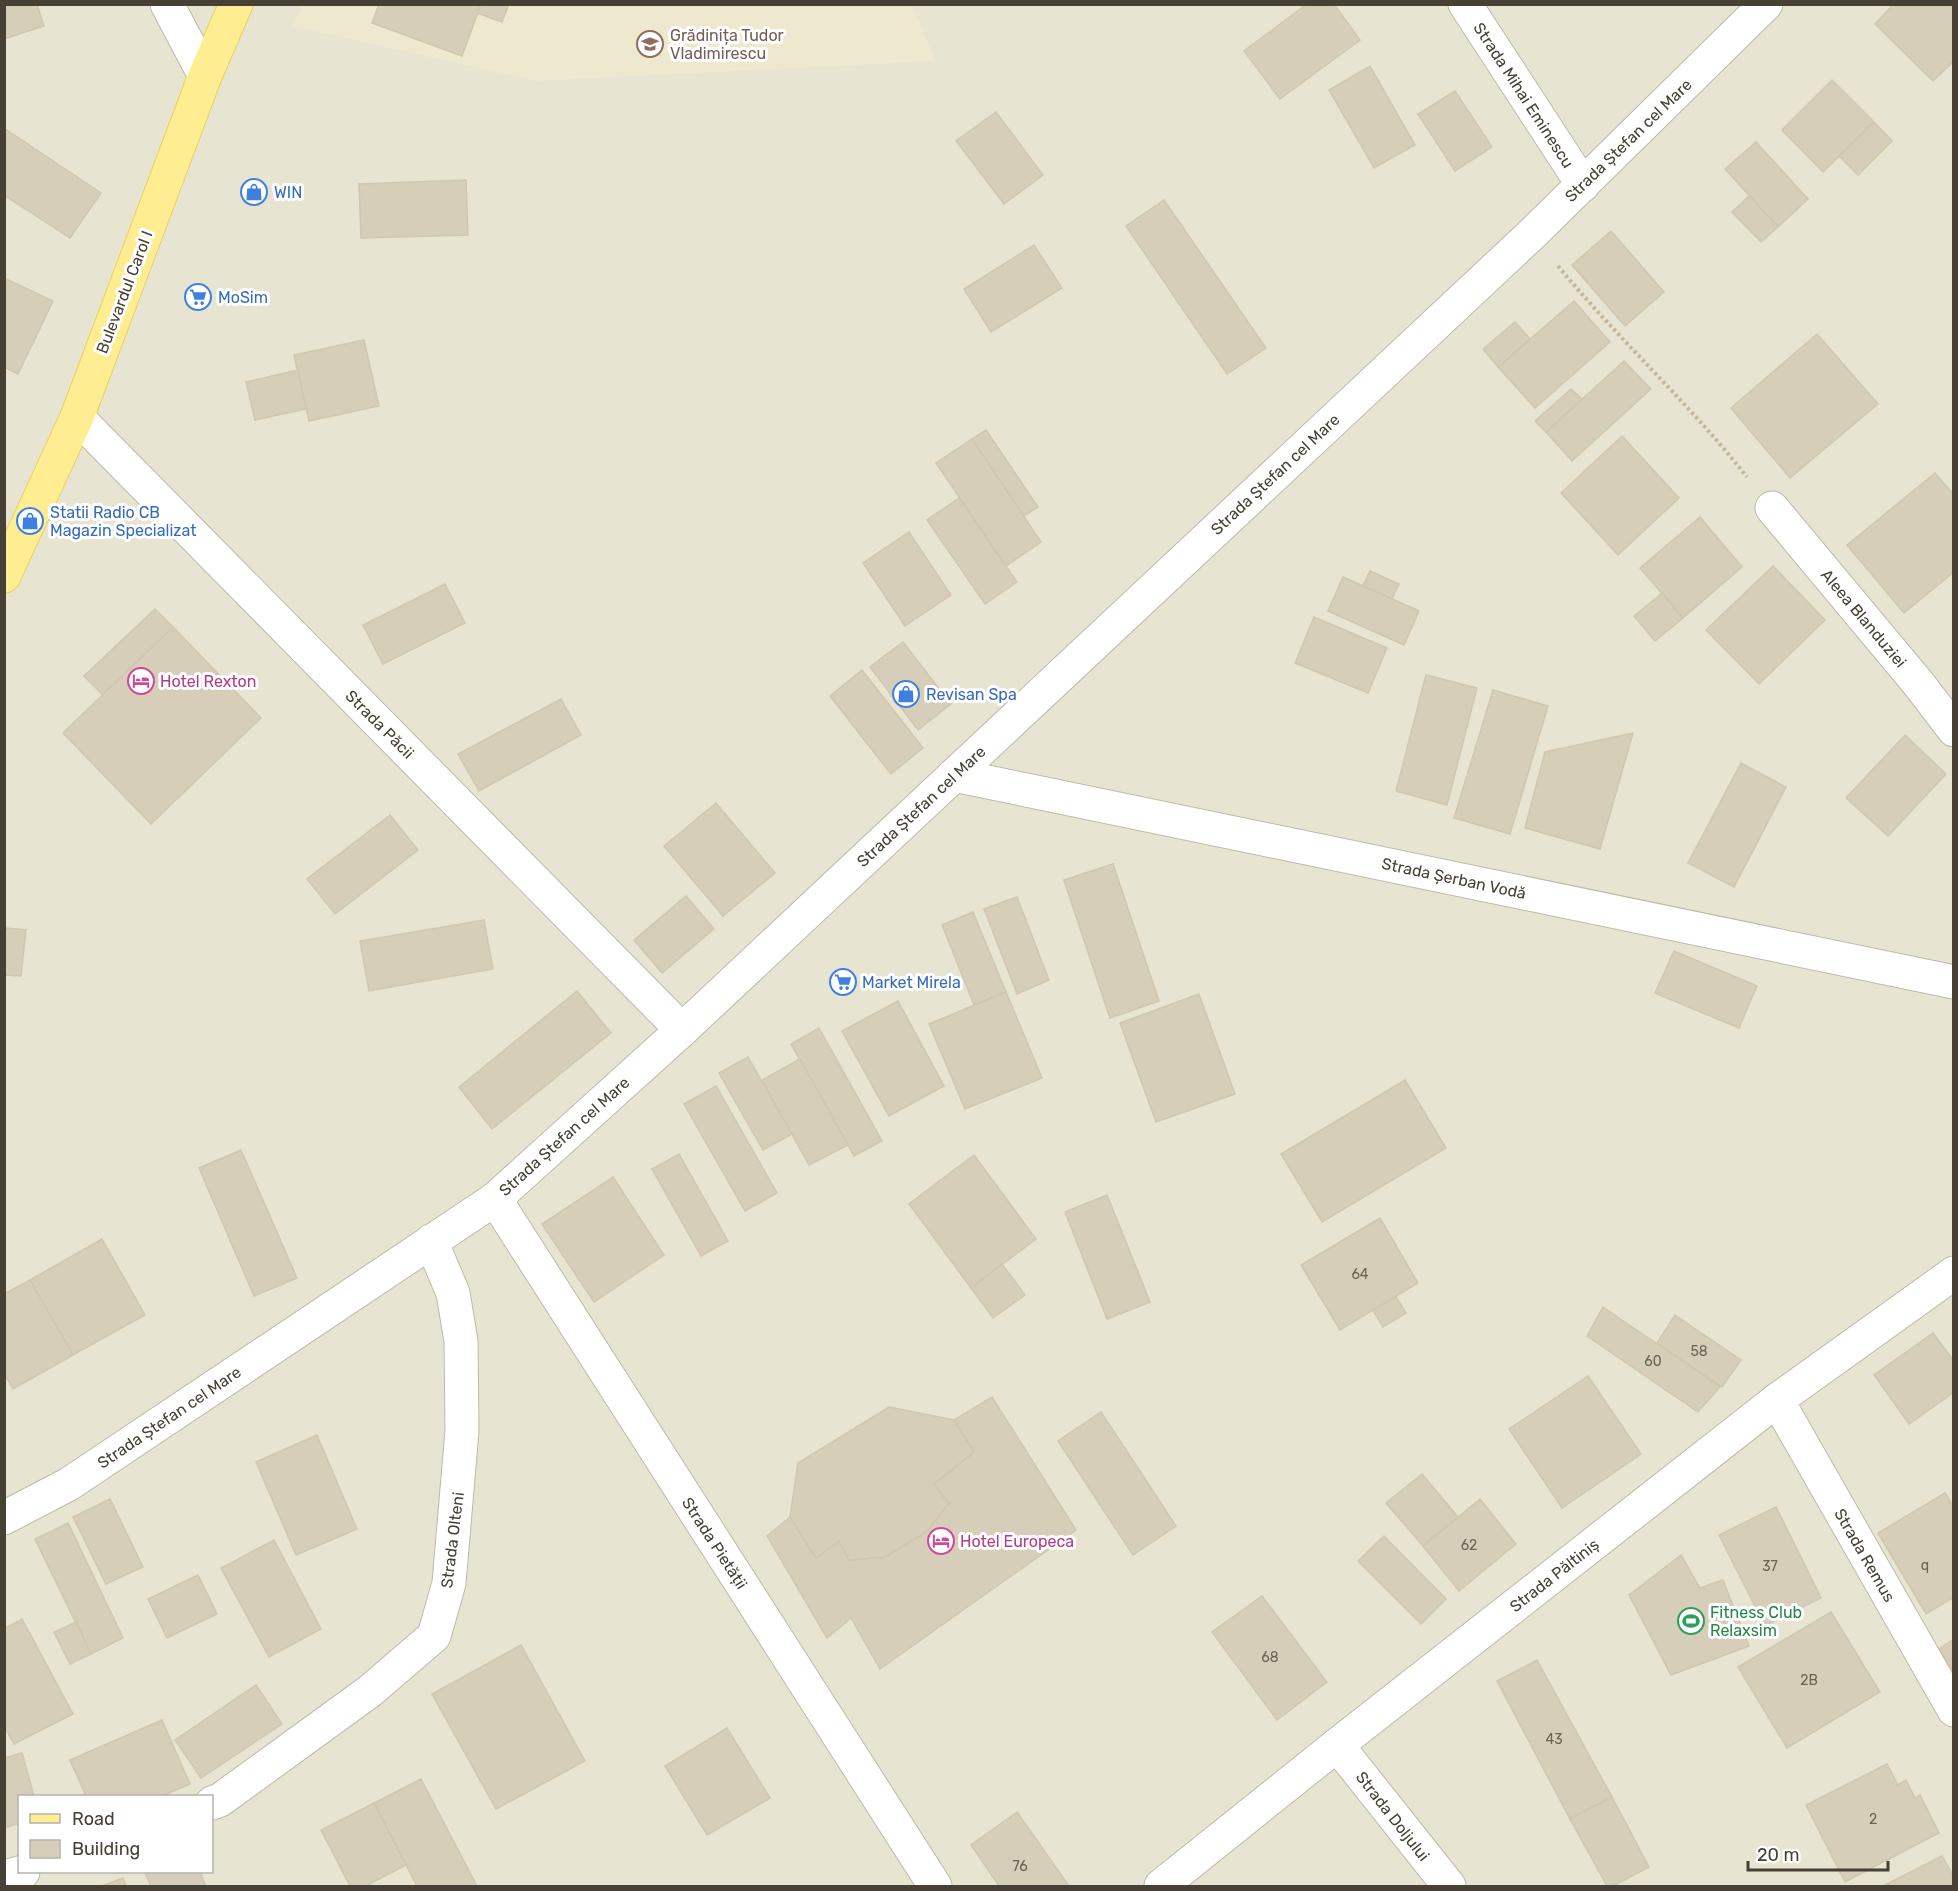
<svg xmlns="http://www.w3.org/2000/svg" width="1958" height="1891" viewBox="0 0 1958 1891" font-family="Rubik,sans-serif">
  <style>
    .residential { fill: #e8e4d2; fill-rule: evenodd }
    .education { fill: #eee9ce }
    .building { fill: #d6ceb9; stroke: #d1c7ac; stroke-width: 1.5 }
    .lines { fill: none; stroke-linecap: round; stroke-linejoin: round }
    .minor-casing { stroke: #bfbaa7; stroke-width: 35 }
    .major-casing { stroke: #ead15c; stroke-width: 35 }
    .path { stroke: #c2b897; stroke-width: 4; stroke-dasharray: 3 3; stroke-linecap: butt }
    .minor { stroke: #fff; stroke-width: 33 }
    .major { stroke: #ffed92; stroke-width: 33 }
    .labels { text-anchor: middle; stroke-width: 6; stroke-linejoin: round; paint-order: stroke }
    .number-label { font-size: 14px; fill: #6a6455 }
    .education-label { font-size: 16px; fill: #785e54; stroke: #fff; text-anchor: start }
    .street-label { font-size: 16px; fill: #464134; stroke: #fff }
    .shop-label { font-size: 16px; fill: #366cbe; stroke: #fff; text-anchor: start }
    .hotel-label { font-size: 16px; fill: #b23c85; stroke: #fff; text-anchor: start }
    .leisure-label { font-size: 16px; fill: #27864d; stroke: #fff; text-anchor: start }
  </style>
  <rect width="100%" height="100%" fill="#f3f1e5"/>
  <path class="residential" d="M5,5H1953V1886H5ZM20,1796H212V1872H20Z"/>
  <path class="education" d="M304,4L912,5L935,61L537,81L293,26Z"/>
  <g class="building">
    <path d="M4,4H37L44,26L4,39Z"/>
    <path d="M379,4H481L462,56L372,23Z"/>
    <path d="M481,4H509L502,22L477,13Z"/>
    <path d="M1307,4H1334L1360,40L1280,99L1244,51Z"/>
    <path d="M1894,4H1954V61L1933,81L1875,24Z"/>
    <path d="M1370,66L1415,145L1374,168L1329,90Z"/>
    <path d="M1832,80L1874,122L1823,172L1782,130Z"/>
    <path d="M1455,91L1492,147L1455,171L1418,114Z"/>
    <path d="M996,112L1043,175L1004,204L956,141Z"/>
    <path d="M1874,122L1892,141L1858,175L1839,156Z"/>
    <path d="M4,128L101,193L70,238L4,195Z"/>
    <path d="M1756,142L1808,199L1778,227L1725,169Z"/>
    <path d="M466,180L468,235L361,238L359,184Z"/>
    <path d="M1749,196L1778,227L1761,242L1732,212Z"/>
    <path d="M1164,200L1266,348L1227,374L1126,226Z"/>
    <path d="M1611,231L1664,292L1625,326L1572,265Z"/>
    <path d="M1034,245L1062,288L991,332L964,289Z"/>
    <path d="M4,278L53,301L18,374L4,367Z"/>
    <path d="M1574,301L1610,342L1535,408L1498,367Z"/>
    <path d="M1515,322L1530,339L1498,367L1483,349Z"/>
    <path d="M1817,334L1878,404L1790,478L1731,408Z"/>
    <path d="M364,340L379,406L309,421L294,355Z"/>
    <path d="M1624,361L1651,389L1572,461L1546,432Z"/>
    <path d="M298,370L306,409L255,420L246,382Z"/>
    <path d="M1571,389L1582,399L1546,432L1535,421Z"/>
    <path d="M986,430L1038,507L1024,516L972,439Z"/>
    <path d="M1622,436L1679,498L1618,555L1561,493Z"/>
    <path d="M972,439L1041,542L1006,566L936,463Z"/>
    <path d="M1935,473L1954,495V572L1904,613L1847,545Z"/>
    <path d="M959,498L1017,582L985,604L927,520Z"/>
    <path d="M1700,517L1742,567L1683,618L1640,568Z"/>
    <path d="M909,532L951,595L905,626L863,563Z"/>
    <path d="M1773,566L1825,620L1759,684L1706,630Z"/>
    <path d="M1370,571L1399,584L1392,599L1363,586Z"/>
    <path d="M1343,577L1419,611L1404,645L1328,611Z"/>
    <path d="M445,584L465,623L383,664L363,625Z"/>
    <path d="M1662,593L1683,618L1655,641L1634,616Z"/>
    <path d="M155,609L173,627L103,695L84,676Z"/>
    <path d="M1314,617L1387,648L1368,693L1295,663Z"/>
    <path d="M173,627L261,718L151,824L63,733Z"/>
    <path d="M903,642L951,704L918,730L870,667Z"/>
    <path d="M862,670L923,748L891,774L830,696Z"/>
    <path d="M1426,675L1477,688L1447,805L1396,791Z"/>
    <path d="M1493,690L1548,706L1510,834L1454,818Z"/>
    <path d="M561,699L581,735L479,791L458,754Z"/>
    <path d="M1633,733L1600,849L1525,828L1545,752Z"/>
    <path d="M1905,735L1946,774L1888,836L1846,798Z"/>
    <path d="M1741,763L1786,787L1734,887L1688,863Z"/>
    <path d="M716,803L775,873L723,916L664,846Z"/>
    <path d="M390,815L418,850L335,914L307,879Z"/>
    <path d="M1113,864L1159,1001L1110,1018L1064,880Z"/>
    <path d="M686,896L714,929L662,973L634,940Z"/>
    <path d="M1017,897L1049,980L1017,994L984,909Z"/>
    <path d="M973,912L1006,992L974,1005L942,925Z"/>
    <path d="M484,920L493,969L369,991L360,941Z"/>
    <path d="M4,928L26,930L21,976L4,975Z"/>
    <path d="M1674,951L1757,986L1739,1028L1655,993Z"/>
    <path d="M577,991L611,1033L492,1129L459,1087Z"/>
    <path d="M1006,992L1042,1078L965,1109L929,1024Z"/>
    <path d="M1199,994L1235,1094L1156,1122L1120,1023Z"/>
    <path d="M898,1001L944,1086L889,1116L842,1031Z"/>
    <path d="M819,1028L882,1141L854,1156L791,1044Z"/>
    <path d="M748,1057L792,1134L763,1150L719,1073Z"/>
    <path d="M800,1059L848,1145L809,1165L762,1080Z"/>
    <path d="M1405,1080L1446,1148L1322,1222L1281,1154Z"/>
    <path d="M716,1086L777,1193L745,1211L684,1104Z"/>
    <path d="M241,1150L297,1278L254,1296L199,1168Z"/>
    <path d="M679,1154L728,1241L701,1256L652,1169Z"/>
    <path d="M974,1155L1036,1239L971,1288L909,1204Z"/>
    <path d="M613,1177L664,1255L594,1302L542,1224Z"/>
    <path d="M1107,1195L1150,1302L1107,1319L1065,1212Z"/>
    <path d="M1380,1218L1418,1283L1340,1330L1301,1265Z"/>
    <path d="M102,1239L145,1315L73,1355L30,1280Z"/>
    <path d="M1002,1264L1025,1295L993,1318L971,1288Z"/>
    <path d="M30,1280L73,1355L13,1389L4,1373V1294Z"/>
    <path d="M1396,1297L1406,1313L1383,1327L1373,1310Z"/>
    <path d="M1603,1307L1720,1387L1698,1412L1587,1336Z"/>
    <path d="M1675,1315L1741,1360L1722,1387L1657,1343Z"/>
    <path d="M1933,1333L1954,1361V1392L1909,1424L1874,1375Z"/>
    <path d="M1588,1376L1641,1454L1562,1508L1509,1429Z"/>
    <path d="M992,1397L1076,1530L880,1669L851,1618L827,1638L767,1536L790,1517L816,1558L839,1541L849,1560L885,1557L926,1532L949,1504L934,1484L974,1452L954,1420Z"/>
    <path d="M889,1407L954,1420L974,1452L934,1484L949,1504L926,1532L885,1557L849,1560L839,1541L816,1558L790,1517L798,1463Z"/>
    <path d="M1101,1412L1176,1526L1133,1555L1058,1441Z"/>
    <path d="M317,1435L357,1529L296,1555L256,1462Z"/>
    <path d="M1422,1474L1458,1517L1423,1546L1386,1503Z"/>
    <path d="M1945,1493L1954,1507V1597L1926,1614L1878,1533Z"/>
    <path d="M110,1499L143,1567L106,1584L73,1517Z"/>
    <path d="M1480,1499L1516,1544L1459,1591L1423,1546Z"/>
    <path d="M1776,1507L1821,1598L1765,1626L1719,1535Z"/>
    <path d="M68,1523L123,1638L91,1654L35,1539Z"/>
    <path d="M1384,1536L1446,1599L1421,1624L1358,1561Z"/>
    <path d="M274,1540L321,1629L269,1657L221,1568Z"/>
    <path d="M1681,1555L1700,1588L1723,1580L1749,1646L1671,1675L1629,1595Z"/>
    <path d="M198,1575L217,1614L167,1638L148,1599Z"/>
    <path d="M1262,1596L1327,1682L1277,1720L1212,1632Z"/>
    <path d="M1831,1612L1880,1692L1787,1748L1738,1667Z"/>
    <path d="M22,1619L73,1714L14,1744L4,1726V1629Z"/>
    <path d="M76,1622L91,1654L70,1664L54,1632Z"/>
    <path d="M1954,1639V1672L1939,1649Z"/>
    <path d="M521,1645L585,1761L496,1809L432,1694Z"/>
    <path d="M1537,1660L1612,1797L1570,1819L1497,1681Z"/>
    <path d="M256,1685L282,1724L201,1778L175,1740Z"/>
    <path d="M162,1720L190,1784L162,1796H86L70,1760Z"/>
    <path d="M727,1728L770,1798L707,1835L665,1766Z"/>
    <path d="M22,1753L34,1796H20V1823L4,1828V1758Z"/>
    <path d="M1887,1764L1898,1785L1906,1780L1915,1798L1920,1795L1939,1833L1845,1882L1806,1805Z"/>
    <path d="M421,1779L477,1886H417L374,1803Z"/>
    <path d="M1612,1797L1649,1867L1613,1886H1607L1570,1819Z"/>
    <path d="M374,1803L406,1865L366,1886H350L321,1830Z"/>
    <path d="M1017,1812L1069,1886H999L971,1845Z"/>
    <path d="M1942,1856L1954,1877V1886H1883Z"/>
    <path d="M149,1872H200L206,1886H151L145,1873Z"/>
    <path d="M123,1878L126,1886H102Z"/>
  </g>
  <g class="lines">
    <defs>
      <g id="minor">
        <path d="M167,4L205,76"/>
        <path d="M1465,4L1583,185"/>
        <path d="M77,417L682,1030"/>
        <path d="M1772,508L1918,683L1954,730"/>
        <path d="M954,775L1954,982"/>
        <path d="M495,1199L935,1886"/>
        <path d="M1777,1400L1954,1710"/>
        <path d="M4,1518L69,1484L495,1199L682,1030L1532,234L1766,4"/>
        <path d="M1337,1745L1449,1886"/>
        <path d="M212,1803L220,1800L370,1691L434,1636L449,1583L462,1431L461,1341L453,1293L431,1241"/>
        <path d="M4,1877L23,1872"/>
        <path d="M1161,1886L1337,1745L1777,1400L1954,1273"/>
      </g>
      <path id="major" d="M4,576L77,417L205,76L236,4"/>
    </defs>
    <use href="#minor" class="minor-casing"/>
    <use href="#major" class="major-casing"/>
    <path class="path" d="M1558,266C1618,339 1688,402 1747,477"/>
    <use href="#minor" class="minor"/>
    <use href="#major" class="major"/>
  </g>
  <defs>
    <symbol id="school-ring" viewBox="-11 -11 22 22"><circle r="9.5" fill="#fff" stroke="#8d6e63" stroke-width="1.5"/><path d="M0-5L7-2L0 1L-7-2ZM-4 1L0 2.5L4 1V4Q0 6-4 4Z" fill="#8d6e63"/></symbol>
    <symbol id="shop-ring" viewBox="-11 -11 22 22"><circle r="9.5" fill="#fff" stroke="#3f7fe0" stroke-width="1.5"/><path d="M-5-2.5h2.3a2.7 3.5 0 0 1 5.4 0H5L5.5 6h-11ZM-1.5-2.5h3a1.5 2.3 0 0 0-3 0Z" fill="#3f7fe0"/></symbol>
    <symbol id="supermarket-ring" viewBox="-11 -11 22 22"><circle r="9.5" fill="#fff" stroke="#3f7fe0" stroke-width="1.5"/><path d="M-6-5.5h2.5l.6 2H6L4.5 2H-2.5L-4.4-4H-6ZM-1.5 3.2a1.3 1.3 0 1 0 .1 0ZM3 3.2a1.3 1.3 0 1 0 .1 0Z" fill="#3f7fe0"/></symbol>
    <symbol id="hotel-ring" viewBox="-11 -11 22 22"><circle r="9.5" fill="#fff" stroke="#d1479c" stroke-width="1.5"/><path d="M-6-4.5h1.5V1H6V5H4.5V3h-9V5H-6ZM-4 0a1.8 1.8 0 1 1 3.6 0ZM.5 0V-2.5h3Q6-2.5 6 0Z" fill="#d1479c"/></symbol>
    <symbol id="stadium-ring" viewBox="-11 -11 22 22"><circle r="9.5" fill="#fff" stroke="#2e9e5b" stroke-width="1.5"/><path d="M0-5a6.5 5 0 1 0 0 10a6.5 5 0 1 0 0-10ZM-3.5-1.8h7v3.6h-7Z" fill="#2e9e5b"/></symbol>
  </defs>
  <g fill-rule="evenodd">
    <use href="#school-ring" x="635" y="29" width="30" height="30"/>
    <use href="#shop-ring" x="239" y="177" width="30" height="30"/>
    <use href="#supermarket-ring" x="183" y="282" width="30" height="30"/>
    <use href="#shop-ring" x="15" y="506" width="30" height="30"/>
    <use href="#hotel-ring" x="126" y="666" width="30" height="30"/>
    <use href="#shop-ring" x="891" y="679" width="30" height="30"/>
    <use href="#supermarket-ring" x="828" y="967" width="30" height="30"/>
    <use href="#hotel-ring" x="926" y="1526" width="30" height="30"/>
    <use href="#stadium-ring" x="1676" y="1606" width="30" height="30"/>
  </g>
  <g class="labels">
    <g class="number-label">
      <text x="1360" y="1279">64</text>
      <text x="1699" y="1356">58</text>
      <text x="1653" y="1366">60</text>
      <text x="1469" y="1550">62</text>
      <text x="1925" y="1570">q</text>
      <text x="1770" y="1571">37</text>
      <text x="1270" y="1662">68</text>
      <text x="1809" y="1685">2B</text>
      <text x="1554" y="1744">43</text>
      <text x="1873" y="1824">2</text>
      <text x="1020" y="1871">76</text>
    </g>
    <g class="education-label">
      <text x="670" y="41">Grădinița Tudor<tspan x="670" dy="18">Vladimirescu</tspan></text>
    </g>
    <g class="street-label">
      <text transform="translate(1524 95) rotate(57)" y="6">Strada Mihai Eminescu</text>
      <text transform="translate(1628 140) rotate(-44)" y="6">Strada Ștefan cel Mare</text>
      <text transform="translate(124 292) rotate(-69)" y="6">Bulevardul Carol I</text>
      <text transform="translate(1275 474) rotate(-43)" y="6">Strada Ștefan cel Mare</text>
      <text transform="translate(1864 618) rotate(50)" y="6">Aleea Blanduziei</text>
      <text transform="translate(380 724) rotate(45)" y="6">Strada Păcii</text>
      <text transform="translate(921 806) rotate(-43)" y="6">Strada Ștefan cel Mare</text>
      <text transform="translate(1454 878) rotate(12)" y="6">Strada Șerban Vodă</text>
      <text transform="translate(564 1136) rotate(-42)" y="6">Strada Ștefan cel Mare</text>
      <text transform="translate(169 1417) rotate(-34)" y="6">Strada Ștefan cel Mare</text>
      <text transform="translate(452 1540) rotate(-83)" y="6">Strada Olteni</text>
      <text transform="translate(715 1543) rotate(57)" y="6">Strada Pietății</text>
      <text transform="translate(1865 1555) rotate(60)" y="6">Strada Remus</text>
      <text transform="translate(1554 1575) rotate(-38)" y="6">Strada Păltiniș</text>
      <text transform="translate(1393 1816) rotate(52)" y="6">Strada Doljului</text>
    </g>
    <g class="shop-label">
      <text x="274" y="198">WIN</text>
      <text x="218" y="303">MoSim</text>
      <text x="50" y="518">Statii Radio CB<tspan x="50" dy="18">Magazin Specializat</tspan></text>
      <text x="926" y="700">Revisan Spa</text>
      <text x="862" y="988">Market Mirela</text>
    </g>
    <g class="hotel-label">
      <text x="160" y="687">Hotel Rexton</text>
      <text x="960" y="1547">Hotel Europeca</text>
    </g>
    <g class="leisure-label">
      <text x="1710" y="1618">Fitness Club<tspan x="1710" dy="18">Relaxsim</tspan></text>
    </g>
  </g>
  <rect width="1958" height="1891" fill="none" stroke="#464134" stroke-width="12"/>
  <rect x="18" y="1795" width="195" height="78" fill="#ffffff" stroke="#b5b3ae" stroke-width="1.5"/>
  <rect x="30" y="1814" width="30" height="9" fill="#ffed92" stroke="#b5b3ae" stroke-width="1.5"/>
  <text x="72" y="1825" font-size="18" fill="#464134">Road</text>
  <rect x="30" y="1840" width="30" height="18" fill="#d6ceb9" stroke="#b5b3ae" stroke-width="1.5"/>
  <text x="72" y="1855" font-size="18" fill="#464134">Building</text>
  <path d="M1748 1861v9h140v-9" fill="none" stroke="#464134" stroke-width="3"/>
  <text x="1757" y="1861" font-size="18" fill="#464134" stroke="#ffffff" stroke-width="4.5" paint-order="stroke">20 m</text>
</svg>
